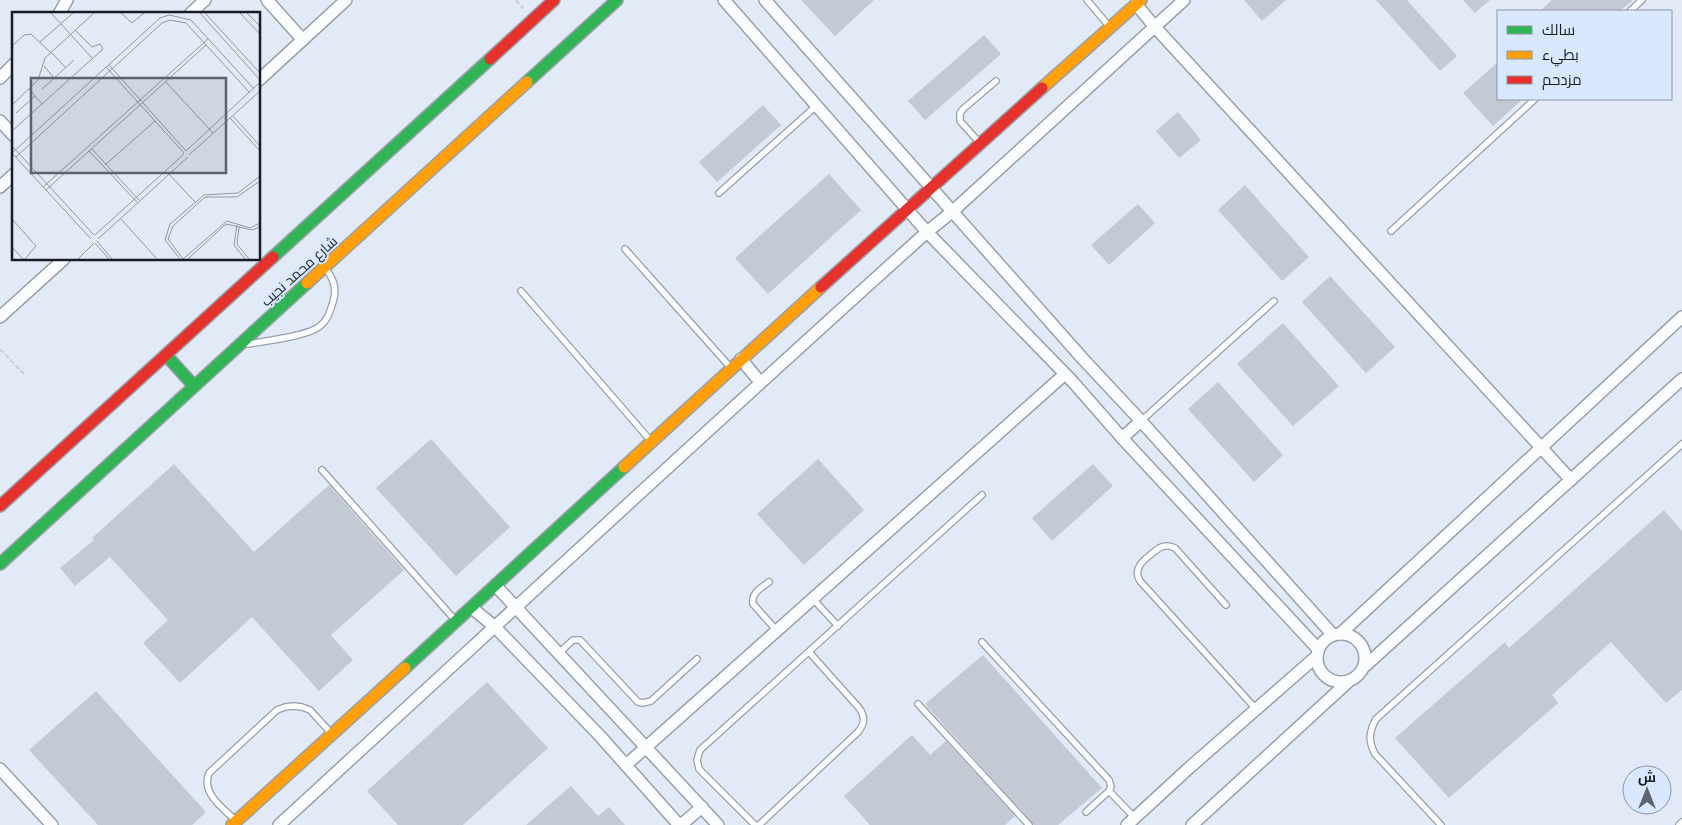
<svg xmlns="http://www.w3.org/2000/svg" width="1682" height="825" viewBox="0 0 1682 825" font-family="Lora,Cairo,serif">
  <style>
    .building { fill: #c3cad4 }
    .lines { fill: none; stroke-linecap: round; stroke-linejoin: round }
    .lane-casing { stroke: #9aa0a9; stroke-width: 8 }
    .street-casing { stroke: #9aa0a9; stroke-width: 14 }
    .fast-casing { stroke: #9aa0a9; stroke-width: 14 }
    .slow-casing { stroke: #9aa0a9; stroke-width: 14 }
    .jam-casing { stroke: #9aa0a9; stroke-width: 14 }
    .path { stroke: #cfd2d6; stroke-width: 2.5; stroke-dasharray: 5 2.5; stroke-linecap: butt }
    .lane { stroke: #fbfcfe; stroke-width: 5.5 }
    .street { stroke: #fbfcfe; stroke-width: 11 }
    .fast { stroke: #30b455; stroke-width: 11 }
    .slow { stroke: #ff9f0a; stroke-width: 11 }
    .jam { stroke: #e5322d; stroke-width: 11 }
    .labels { text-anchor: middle; stroke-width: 4; stroke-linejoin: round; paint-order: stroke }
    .street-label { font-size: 14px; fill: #171c24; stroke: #dae8ff }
    .inset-road { fill: none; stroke: #9198a3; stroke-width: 1 }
    .view { fill: #5e646e; fill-opacity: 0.15; stroke: #5e646e; stroke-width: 2.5 }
    .inset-edge { fill: none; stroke: #171c24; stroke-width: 2.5 }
  </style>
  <rect width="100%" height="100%" fill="#e2eaf7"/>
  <g class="building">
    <path d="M801,0H874L835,36Z"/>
    <path d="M1244,0H1286L1262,21Z"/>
    <path d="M1376,0H1407L1457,56L1440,71Z"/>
    <path d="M1463,0H1490L1475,13Z"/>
    <path d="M1552,0H1633L1620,11H1540Z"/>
    <path d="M984,35L1001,54L925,120L908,101Z"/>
    <path d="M1498,62V99H1523L1493,126L1463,93Z"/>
    <path d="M763,105L781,125L717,182L699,162Z"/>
    <path d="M1178,112L1201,140L1179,158L1156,131Z"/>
    <path d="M829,174L861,210L768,294L735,258Z"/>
    <path d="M1245,185L1309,257L1282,281L1218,210Z"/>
    <path d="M1138,204L1155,223L1109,265L1091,245Z"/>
    <path d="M1330,276L1395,347L1366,373L1302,302Z"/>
    <path d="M1283,323L1339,386L1293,426L1237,364Z"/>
    <path d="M1218,382L1283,455L1254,482L1188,409Z"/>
    <path d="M431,439L510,527L456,576L376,488Z"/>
    <path d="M818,459L864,510L804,565L757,514Z"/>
    <path d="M174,464L254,552L329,485L404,570L331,635L353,660L319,691L252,617L180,683L143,643L168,620L110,557L75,586L60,568L94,540L92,538Z"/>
    <path d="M1093,464L1113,486L1052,541L1032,518Z"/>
    <path d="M1664,510L1682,531V690L1666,703L1611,642L1552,695L1558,703L1449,798L1395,738L1505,642L1509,648Z"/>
    <path d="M983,655L1102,788L1058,825H1034L925,704Z"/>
    <path d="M487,682L548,748L463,825H398L367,791Z"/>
    <path d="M96,691L206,812L192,825H98L29,750Z"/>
    <path d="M912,735L930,755L946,741L1015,816L1005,825H870L844,796Z"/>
    <path d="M571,786L598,816L609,807L625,825H526Z"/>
  </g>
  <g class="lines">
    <defs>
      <g id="lane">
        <path d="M1087,0L1109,26"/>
        <path d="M1630,11L1642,0"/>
        <path d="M979,142L960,121V113L963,109L996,81"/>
        <path d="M719,193L816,106"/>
        <path d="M1391,231L1535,99"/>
        <path d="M625,249L731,368"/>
        <path d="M521,291L650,440"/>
        <path d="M248,344C265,341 309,336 320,326C328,320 330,311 333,302C337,289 334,280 326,269"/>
        <path d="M1141,421L1274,301"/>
        <path d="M322,470L455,620"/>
        <path d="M769,582C761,588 751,593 753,604L777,631"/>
        <path d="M813,599L838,626"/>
        <path d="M1226,605L1175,548C1169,545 1165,545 1159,548C1148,557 1131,566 1140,581L1256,709"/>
        <path d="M982,642L1109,780L1111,787L1109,791L1086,812"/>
        <path d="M559,653L573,640H580L638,702L643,703L651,701L697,659"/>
        <path d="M918,704L1029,825"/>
        <path d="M1109,791L1135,818"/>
        <path d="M235,820C222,807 201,793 209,773L277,710L285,707L294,706L302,707L310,710L331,733"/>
        <path d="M755,825L699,769L697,760L700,750L982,495"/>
        <path d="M759,825L858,732C865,723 865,718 860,709L809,652"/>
        <path d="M1441,825L1375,754C1368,741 1369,732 1376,719L1682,444"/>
        <path d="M1679,825L1682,822"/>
      </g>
      <g id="street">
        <path d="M267,0L303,40"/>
        <path d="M724,0L927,232L1073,382L1122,438L1318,649"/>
        <path d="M765,0L1083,359L1141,421L1333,635"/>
        <path d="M1136,4L1154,26L1571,480"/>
        <path d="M59,14L67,0"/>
        <path d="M190,14L205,0"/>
        <path d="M0,78L14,64"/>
        <path d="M259,80L346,0"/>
        <path d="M0,121L14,136"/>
        <path d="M0,187L14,174"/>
        <path d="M0,317L64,259"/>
        <path d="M741,359L760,382"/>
        <path d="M1122,438L1141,421"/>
        <path d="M496,586L718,825"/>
        <path d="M472,608L495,627L600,736L679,825"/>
        <circle cx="1341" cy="658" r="24"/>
        <path d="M1340,634L1682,317"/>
        <path d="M1364,667L1682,379"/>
        <path d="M626,765L1065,374"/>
        <path d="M0,769L52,825"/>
        <path d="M279,825C495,627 709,428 927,232L953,211L1184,0"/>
        <path d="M681,825L702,807"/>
        <path d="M1127,825L1189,768L1317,656"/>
        <path d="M1192,825L1349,681"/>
      </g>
      <g id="fast">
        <path d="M527,82L617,0"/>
        <path d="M273,257L490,59"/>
        <path d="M166,355L194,386"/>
        <path d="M0,564L307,283"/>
        <path d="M405,668L624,467"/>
      </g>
      <g id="slow">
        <path d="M1042,88L1141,0"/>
        <path d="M307,283L527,82"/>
        <path d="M624,467L821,287"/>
        <path d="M232,825L405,668"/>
      </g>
      <g id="jam">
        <path d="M490,59L554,0"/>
        <path d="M821,287L1042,88"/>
        <path d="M0,506L273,257"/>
      </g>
    </defs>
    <use href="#lane" class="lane-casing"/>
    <use href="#street" class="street-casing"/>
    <use href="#fast" class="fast-casing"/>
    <use href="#slow" class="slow-casing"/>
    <use href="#jam" class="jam-casing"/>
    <g class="path">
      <path d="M516,0L523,8"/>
      <path d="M0,349L25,375"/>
    </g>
    <use href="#lane" class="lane"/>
    <use href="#street" class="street"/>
    <use href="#fast" class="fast"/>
    <use href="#slow" class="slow"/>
    <use href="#jam" class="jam"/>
  </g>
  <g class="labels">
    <g class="street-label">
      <text transform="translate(299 271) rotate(-42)" y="5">شارع محمد نجيب</text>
    </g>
  </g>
  <g transform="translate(12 12)">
    <rect width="248" height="248" fill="#e2eaf7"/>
    <path class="inset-road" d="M39,1L80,46M109,1L120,11L132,1M188,1L248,68M193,1L248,61M228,1L248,22M235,1L248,14M28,30L61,1M0,34L12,23L19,22L38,40M39,40L54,56M97,53L174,139M32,54L42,66M94,55L172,141M153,69L201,121M17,77L30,92M30,77L62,48M0,93L26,68L33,46L82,1M4,101L23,84M221,104L248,134M218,106L248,139M0,119L91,37L88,32L80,35L63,18M0,134L82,223M79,136L127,188M77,139L125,190M174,139L247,71M0,141L148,6L157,3L179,8L242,77M0,141L79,227M177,143L248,79M4,145L150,11L158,8L174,11L238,81M93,153L143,109M157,162L183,190M31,175L196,27M34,178L194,33M0,207L24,234L13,247M109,207L145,247M225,213L222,233L233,247M227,215L225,232L237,247M83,223L172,142M86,227L176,145M85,229L100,247M83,231L97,247M0,235L11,247M66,247L82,231M168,247L153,228L158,212L192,183L226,181L248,164M171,247L156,227L161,214L193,185H225L248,169M171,247L215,209L238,216L248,211M176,247L214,212L240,218L248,215"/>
    <path class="view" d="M19,66H214V161H19Z"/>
    <rect width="248" height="248" class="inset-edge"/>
  </g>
  <rect x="1497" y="10" width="175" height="90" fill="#dae8ff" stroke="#8c96a7"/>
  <rect x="1507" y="26" width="25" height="8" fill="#30b455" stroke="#8c96a7"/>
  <text x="1542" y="35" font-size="15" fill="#171c24">سالك</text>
  <rect x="1507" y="51" width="25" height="8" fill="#ff9f0a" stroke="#8c96a7"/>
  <text x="1542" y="60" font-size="15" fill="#171c24">بطيء</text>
  <rect x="1507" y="76" width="25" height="8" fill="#e5322d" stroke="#8c96a7"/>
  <text x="1542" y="85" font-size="15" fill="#171c24">مزدحم</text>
  <g transform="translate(1647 790)"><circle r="24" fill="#dae8ff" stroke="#8c96a7"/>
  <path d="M0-4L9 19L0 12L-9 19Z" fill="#5e646e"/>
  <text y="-8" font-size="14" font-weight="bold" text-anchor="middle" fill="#171c24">ش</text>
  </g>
</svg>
